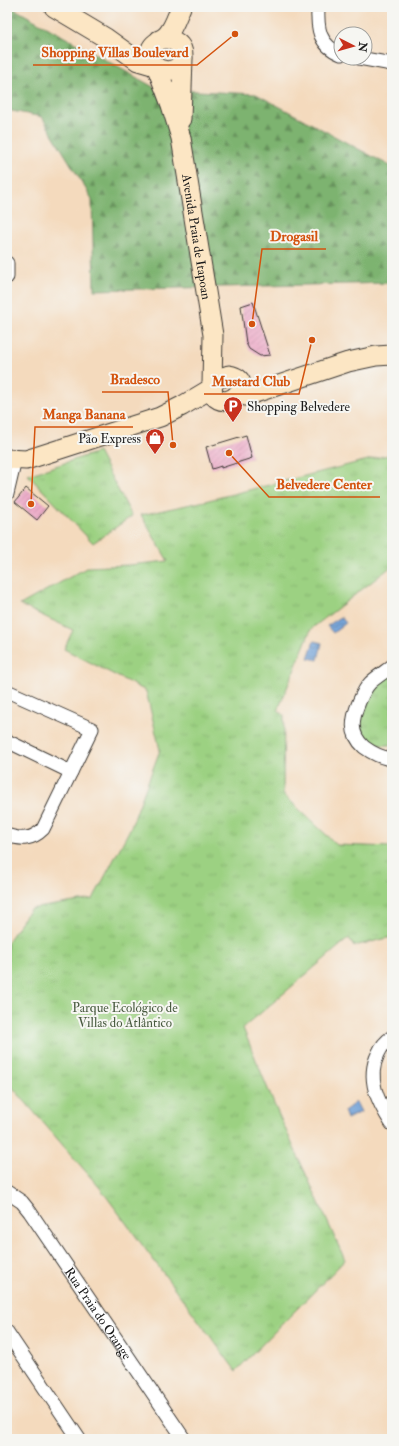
<svg xmlns="http://www.w3.org/2000/svg" width="399" height="1446" viewBox="0 0 399 1446" font-family="'IM FELL Double Pica',serif">
  <style>
    .forest { fill: url(#forest-firs); stroke: #4c6846 }
    .park { fill: url(#park-tufts); stroke: #5c764f }
    .water { fill: url(#water-waves); stroke: #435c78 }
    .building { fill: url(#building-hatch) }
    .lines { fill: none; stroke-linecap: round; stroke-linejoin: round }
    .street-casing { stroke: #3c3834; stroke-width: 15 }
    .secondary-casing { stroke: #3c3834; stroke-width: 21 }
    .street { stroke: #fff; stroke-width: 13 }
    .secondary { stroke: #fce6c4; stroke-width: 19 }
    .labels { text-anchor: middle; stroke-width: 4; stroke-linejoin: round; paint-order: stroke }
    .street-label { font-size: 13px; fill: #1c1c1c; stroke: #f6f6f2 }
    .poi-label { font-size: 13px; fill: #1c1c1c; stroke: #f6f6f2; text-anchor: start }
    .park-label { font-size: 13px; fill: #495b40; stroke: #f6f6f2 }
    .leader { fill: none; stroke: #d4530e; stroke-width: 1.5 }
    .callout-dot { fill: #d4530e; stroke: #f6f6f2; stroke-width: 1.5 }
    .callout-label { font-size: 14px; text-anchor: middle; font-weight: bold; fill: #d4530e; stroke: #f6f6f2; stroke-width: 4; stroke-linejoin: round; paint-order: stroke }
  </style>
  <defs>
    <pattern id="forest-firs" width="22" height="20" patternUnits="userSpaceOnUse"><rect width="22" height="20" fill="#7db370"/><path d="M5 1l3.5 6h-7zM16 11l3.5 6h-7z" fill="#66915b"/></pattern>
    <pattern id="park-tufts" width="24" height="20" patternUnits="userSpaceOnUse"><rect width="24" height="20" fill="#9cd182"/><path d="M3 7l-1-3M5 7V3M7 7l1-3M15 17l-1-3M17 17v-4M19 17l1-3" fill="none" stroke="#86b370"/></pattern>
    <pattern id="water-waves" width="16" height="10" patternUnits="userSpaceOnUse"><rect width="16" height="10" fill="#6a9cd5"/><path d="M0 5q4-4 8 0t8 0" fill="none" stroke="#567eac"/></pattern>
    <pattern id="building-hatch" width="6" height="6" patternUnits="userSpaceOnUse"><rect width="6" height="6" fill="#ecabc8"/><path d="M-1 1l2-2M0 6l6-6M5 7l2-2" fill="none" stroke="#ca93ab"/></pattern>
  </defs>
  <rect width="100%" height="100%" fill="#f6f6f2"/>
  <filter id="ink" filterUnits="userSpaceOnUse"><feTurbulence type="fractalNoise" baseFrequency=".025" numOctaves="2"/><feDisplacementMap in="SourceGraphic" scale="8" xChannelSelector="R" yChannelSelector="G"/><feConvolveMatrix kernelMatrix="1 2 1 2 8 2 1 2 1" color-interpolation-filters="sRGB"/></filter>
  <filter id="wash" filterUnits="userSpaceOnUse"><feTurbulence type="fractalNoise" baseFrequency=".012" numOctaves="4" result="noise"/><feDisplacementMap in="SourceGraphic" scale="16" xChannelSelector="R" yChannelSelector="G"/><feGaussianBlur stdDeviation="0.9" result="paint"/><feColorMatrix in="noise" values="0 0 0 0 0 0 0 0 0 0 0 0 0 0 0 0 0 1.4 0 .05"/><feComposite in="paint" operator="in"/></filter>
  <g filter="url(#wash)">
    <rect width="100%" height="100%" fill="#f4dabd"/>
    <path class="forest" d="M7,7H11L157,89L256,94L392,167V283L94,290L92,199L42,117L7,110Z"/>
    <g class="park">
      <path d="M98,452L132,516L93,543L28,475Z"/>
      <path d="M392,454V566L311,629L278,710L284,715L283,794L337,845L392,847V937L354,946L349,938L243,1028L274,1104L345,1260L236,1371L100,1188L7,1081V943L30,909L93,899L131,827L160,750L146,691L64,649L73,630L20,605L88,567L129,565L168,561L141,515L205,501Z"/>
      <path d="M392,671V745C369,746 363,745 356,722L375,683Z"/>
    </g>
    <g class="water">
      <path d="M341,617L346,623L333,633L327,626Z"/>
      <path d="M314,641L322,643L318,660L308,658Z"/>
      <path d="M356,1102L361,1112L347,1119L344,1111Z"/>
    </g>
    <g id="blocks">
      <g class="building">
        <path d="M253,302L270,355L260,356L249,349L246,343L241,306Z"/>
        <path d="M246,435L252,458L221,468V466L212,469L206,447Z"/>
        <path d="M26,488L48,506L37,520L15,502Z"/>
      </g>
    </g>
  </g>
  <g filter="url(#ink)">
    <use href="#blocks" fill-opacity="0" stroke="#3c3834" stroke-width="1"/>
    <g class="lines">
      <defs>
        <g id="street">
          <path d="M318,7C317,29 319,45 341,54"/>
          <path d="M359,58L392,64"/>
          <path d="M7,263V277"/>
          <path d="M7,494L15,460"/>
          <path d="M392,666C385,672 376,677 370,683C365,688 362,695 359,702C352,719 349,733 364,747C372,753 382,758 392,759"/>
          <path d="M7,691L92,729L43,829C32,840 21,840 7,835"/>
          <path d="M7,741L71,772"/>
          <path d="M392,1037C386,1041 381,1047 378,1054C366,1079 378,1102 392,1124"/>
          <path id="s1" d="M7,1192L22,1202L30,1212L184,1439"/>
          <path d="M7,1332L79,1439"/>
        </g>
        <g id="secondary">
          <path d="M54,7L106,38L138,61L155,66"/>
          <path d="M159,40C170,37 183,42 183,56C182,78 147,74 150,52C152,42 161,41 167,35C174,27 177,16 181,7"/>
          <path id="s2" d="M157,68L171,105L181,138L213,335L212,385"/>
          <path d="M181,119L183,58"/>
          <path d="M229,375C258,380 229,414 213,395L212,385L217,379Z"/>
          <path d="M238,394L246,396L348,362L376,356L392,355"/>
          <path d="M7,459L26,460L160,417L182,406L212,388"/>
        </g>
      </defs>
      <use href="#street" class="street-casing"/>
      <use href="#secondary" class="secondary-casing"/>
      <use href="#street" class="street"/>
      <use href="#secondary" class="secondary"/>
    </g>
  </g>
  <defs>
    <symbol id="parking-pin" viewBox="-11 -11 22 30"><path d="M0 17L-7.5 6A9.5 9.5 0 1 1 7.5 6Z" fill="#c8321e" stroke="#f6f6f2"/><path d="M-3.5-5.5H1a3.5 3.5 0 0 1 0 7H-1V5.5H-3.5ZM-1-3.4V-.6H.8a1.4 1.4 0 0 0 0-2.8Z" fill="#fff"/></symbol>
    <symbol id="shop-pin" viewBox="-11 -11 22 30"><path d="M0 17L-7.5 6A9.5 9.5 0 1 1 7.5 6Z" fill="#c8321e" stroke="#f6f6f2"/><path d="M-5-2.5h2.3a2.7 3.5 0 0 1 5.4 0H5L5.5 6h-11ZM-1.5-2.5h3a1.5 2.3 0 0 0-3 0Z" fill="#fff"/></symbol>
  </defs>
  <g fill-rule="evenodd">
    <use href="#parking-pin" x="222" y="395" width="22" height="30"/>
    <use href="#shop-pin" x="144" y="427" width="22" height="30"/>
  </g>
  <g class="labels">
    <g class="street-label">
      <text dy="5" stroke="none"><textPath href="#s2" startOffset="174">Avenida Praia de Itapoan</textPath></text>
      <text dy="5" stroke="none"><textPath href="#s1" startOffset="153">Rua Praia do Orange</textPath></text>
    </g>
    <g class="poi-label">
      <text x="247" y="411">Shopping Belvedere</text>
      <text x="141" y="443" text-anchor="end">Pão Express</text>
    </g>
    <g class="park-label">
      <text x="125" y="1012">Parque Ecológico de<tspan x="125" dy="15">Villas do Atlântico</tspan></text>
    </g>
  </g>
  <path class="leader" d="M235 34L197 65H33M252 324L262 249H326M173 445L168 392H102M312 340L299 394H204M31 504L35 427H133M229 453L269 497H380"/>
  <g class="callout-dot">
    <circle cx="235" cy="34" r="4"/>
    <circle cx="252" cy="324" r="4"/>
    <circle cx="173" cy="445" r="4"/>
    <circle cx="312" cy="340" r="4"/>
    <circle cx="31" cy="504" r="4"/>
    <circle cx="229" cy="453" r="4"/>
  </g>
  <g class="callout-label">
    <text x="115" y="57">Shopping Villas Boulevard</text>
    <text x="294" y="241">Drogasil</text>
    <text x="135" y="384">Bradesco</text>
    <text x="251" y="386">Mustard Club</text>
    <text x="84" y="419">Manga Banana</text>
    <text x="324" y="489">Belvedere Center</text>
  </g>
  <rect width="399" height="1446" fill="none" stroke="#f6f6f2" stroke-width="24"/>
  <g transform="translate(353 46) rotate(96)"><circle r="19" fill="#f6f6f2" stroke="#9f9f9c"/>
  <path d="M0-3L7 15L0 10L-7 15Z" fill="#c8321e"/>
  <text y="-6" font-size="11" font-weight="bold" text-anchor="middle" fill="#1c1c1c">N</text>
  </g>
</svg>
